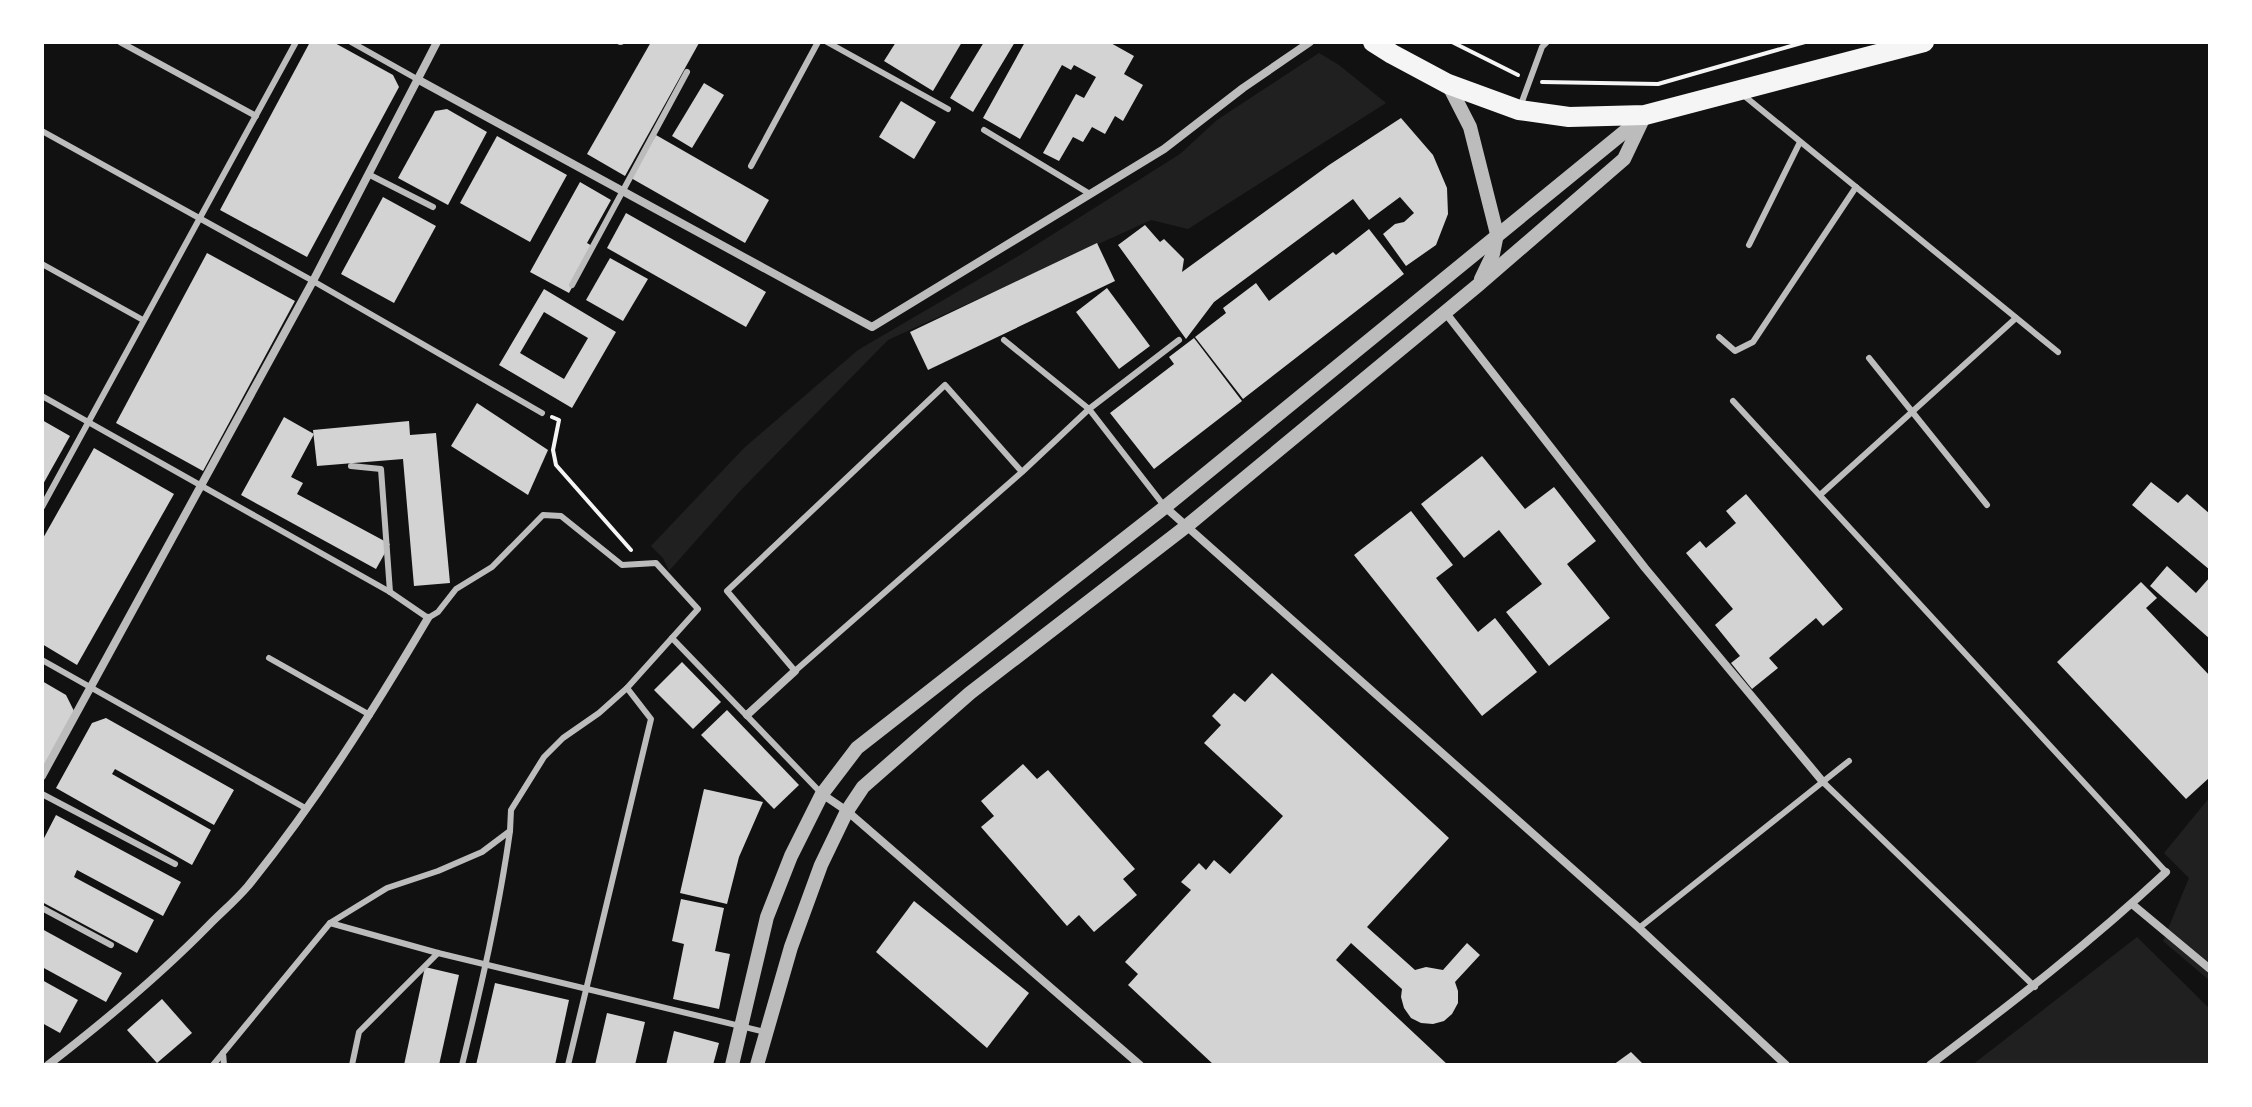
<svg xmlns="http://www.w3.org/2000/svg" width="2252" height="1107" viewBox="0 0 2252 1107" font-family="Overpass,sans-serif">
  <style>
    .green { fill: #202020 }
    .building { fill: #d3d3d3; fill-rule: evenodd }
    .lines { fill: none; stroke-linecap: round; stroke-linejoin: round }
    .path { stroke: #f5f5f5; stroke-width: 4 }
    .service { stroke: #bcbcbc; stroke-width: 6 }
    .minor { stroke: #bcbcbc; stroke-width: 8 }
    .tertiary { stroke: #bcbcbc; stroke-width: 14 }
    .primary { stroke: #f5f5f5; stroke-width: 20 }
  </style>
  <rect width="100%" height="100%" fill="#111"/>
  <g class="green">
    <path d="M1319,53L1339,65L1386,103L1188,229L1151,220L888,340L740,491L669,571L663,558L651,546L744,448L858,350L1020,255L1180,154L1217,120Z"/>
    <path d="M2210,797V981L2163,941L2189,878L2164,853Z"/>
    <path d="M2137,937L2210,1009V1065H1972Z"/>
  </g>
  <g class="building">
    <path d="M310,42H333L393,75L399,87L307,257L220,210Z"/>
    <path d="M651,42L699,43L625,176L587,154Z"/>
    <path d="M896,42H962L933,91L884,61Z"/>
    <path d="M984,42H1015L973,112L950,98Z"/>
    <path d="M1025,42H1109L1134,56L1124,74L1143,85L1123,121L1115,116L1105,134L1092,127L1083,142L1073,137L1059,161L1043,153L1076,94L1084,98L1096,77L1074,65L1071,70L1062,65L1020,139L983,118Z"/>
    <path d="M704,83L724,95L692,148L672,136Z"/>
    <path d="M901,101L936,122L914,159L879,137Z"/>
    <path d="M447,109L487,132L448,205L398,178L435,111Z"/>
    <path d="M1401,118L1433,155L1447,188L1448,214L1436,245L1406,266L1383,234L1395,224L1404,222L1414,213L1400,197L1369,220L1353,199L1214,302L1186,339L1118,245L1145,225L1160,242L1164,239L1184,259L1182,272L1329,165Z"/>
    <path d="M656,135L769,200L745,243L631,178Z"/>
    <path d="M497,136L567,175L530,242L460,203Z"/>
    <path d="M580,182L611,200L587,243L594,247L569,293L530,272Z"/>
    <path d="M383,197L436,226L394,303L341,274Z"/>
    <path d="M626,213L766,292L746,327L607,248Z"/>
    <path d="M1369,229L1404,274L1243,399L1195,337L1226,313L1223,308L1256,283L1269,301L1333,252L1336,255Z"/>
    <path d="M1097,243L1115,281L928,370L910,332Z"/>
    <path d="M207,253L295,301L203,471L116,423Z"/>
    <path d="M610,258L648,279L623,321L586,300Z"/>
    <path d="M1107,288L1150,346L1119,369L1076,312Z"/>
    <path d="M544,289L616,332L572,408L499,365ZM544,312L588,338L564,379L520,353Z"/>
    <path d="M1194,338L1242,401L1154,469L1110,413L1174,364L1169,357Z"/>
    <path d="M477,403L548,450L528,495L451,446Z"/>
    <path d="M284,417L314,434L291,477L303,483L297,494L390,544L376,569L241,495Z"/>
    <path d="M42,420L70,436L42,486Z"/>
    <path d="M409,421L410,435L436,433L450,583L414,586L403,459L317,466L313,430Z"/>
    <path d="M94,448L174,494L77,665L42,644V540Z"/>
    <path d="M1482,456L1525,509L1554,487L1596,541L1567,564L1610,618L1549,666L1506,612L1542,584L1499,530L1464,558L1421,504Z"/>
    <path d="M2151,482L2178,503L2187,494L2210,514V570L2132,505Z"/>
    <path d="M1746,494L1843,609L1823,626L1816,618L1769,658L1778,668L1752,689L1731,663L1740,656L1715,625L1733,609L1686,553L1700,541L1706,548L1736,523L1726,511Z"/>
    <path d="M1411,511L1453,565L1436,578L1478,632L1495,618L1537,672L1482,716L1354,555Z"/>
    <path d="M2167,566L2196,593L2210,577V639L2150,586Z"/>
    <path d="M2141,582L2157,598L2146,608L2210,676V777L2186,799L2057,662Z"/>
    <path d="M682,662L721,702L693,729L654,690Z"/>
    <path d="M1272,673L1449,838L1367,927L1415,970L1426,967L1443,970L1467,943L1480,955L1455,982L1458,991V1003L1452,1014L1444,1021L1433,1024L1421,1023L1411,1018L1404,1008L1401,997L1402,989L1351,943L1336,960L1448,1065H1214L1128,985L1138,974L1125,962L1191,890L1181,882L1199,863L1206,870L1214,860L1230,874L1283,816L1204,743L1221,725L1212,716L1234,693L1245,702Z"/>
    <path d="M42,681L66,695L75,713L42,774Z"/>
    <path d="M727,710L799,785L774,809L701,735Z"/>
    <path d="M106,718L234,790L214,825L115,769L112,774L211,830L192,865L56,788L92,723Z"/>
    <path d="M1023,764L1037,779L1048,770L1135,869L1123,879L1137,895L1094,932L1079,915L1067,926L981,827L994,816L981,801Z"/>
    <path d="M704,789L763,802L739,857L727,904L680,893Z"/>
    <path d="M56,815L181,882L163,916L77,870L74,877L154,920L137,953L42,902V842Z"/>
    <path d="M681,899L724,908L715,951L730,954L719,1009L673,999L684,944L672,941Z"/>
    <path d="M914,901L1029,993L987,1048L876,952Z"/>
    <path d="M42,929L122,973L106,1002L42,967Z"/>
    <path d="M425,967L459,975L439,1065H404Z"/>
    <path d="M42,980L78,1000L60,1033L42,1023Z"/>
    <path d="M495,983L569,1000L555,1065H476Z"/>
    <path d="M162,999L192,1033L157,1063L127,1030Z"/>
    <path d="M607,1013L645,1022L635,1065H595Z"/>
    <path d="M674,1031L719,1043L713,1065H666Z"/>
    <path d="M1631,1052L1644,1065H1613Z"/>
  </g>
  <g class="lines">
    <g class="path">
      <path d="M1452,42L1518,75"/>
      <path d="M1542,82L1658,84L1805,42"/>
      <path d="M552,417L559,420L553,450L556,465L631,550"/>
    </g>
    <g class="service">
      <path d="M120,42L256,116"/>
      <path d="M351,42L417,79"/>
      <path d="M620,42H621"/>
      <path d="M827,42L948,109"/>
      <path d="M1742,94L2058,352"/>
      <path d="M1520,107L1542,47L1547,42"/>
      <path d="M984,130L1090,194"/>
      <path d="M42,131L313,281L542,413"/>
      <path d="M751,166L818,42"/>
      <path d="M368,174L433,207"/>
      <path d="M1749,245L1800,142"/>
      <path d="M42,264L143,320"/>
      <path d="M572,285L687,72"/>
      <path d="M1719,337L1735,351L1753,342L1856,187"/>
      <path d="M1004,340L1089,409L1165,507"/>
      <path d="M1869,358L1987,505"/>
      <path d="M42,396L390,592L428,618L438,612L456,589L492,567L543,515L561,516L622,565L656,563L698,609L627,688L599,713L563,738L544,757L511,810L510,831L482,852L438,871L387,888L330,923L223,1053L224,1065"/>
      <path d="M1733,401L2166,872"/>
      <path d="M351,466L381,469L390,592"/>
      <path d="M1022,472L945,385L727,591L795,671L1022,472L1089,409L1179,340"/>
      <path d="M1820,495L2016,318"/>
      <path d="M42,507L296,42"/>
      <path d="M672,638L822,794"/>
      <path d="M269,658L370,715"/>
      <path d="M42,660L307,809"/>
      <path d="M1823,782L2035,987"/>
      <path d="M42,794L175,864"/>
      <path d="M42,908L111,945"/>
      <path d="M330,923L438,953L765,1032"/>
      <path d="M1639,928L1849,761"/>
      <path d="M213,1065L223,1053"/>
      <path d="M352,1065L359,1032L438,953"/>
      <path d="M462,1065C481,987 499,910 510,831"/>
      <path d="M568,1065L651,719L627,688"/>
    </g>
    <g class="minor">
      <path d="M417,79L872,327L1164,149L1243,88L1310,42"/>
      <path d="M1445,312L1645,568L1823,782"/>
      <path d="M1165,507L1639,928L1786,1065"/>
      <path d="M747,715L795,671"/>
      <path d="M42,776L313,281L437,42"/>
      <path d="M822,794L847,811L1140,1065"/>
      <path d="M2132,904L2210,969"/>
      <path d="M48,1065C105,1021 159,976 209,925C222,912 236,900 248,886C316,802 373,711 428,618"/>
      <path d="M1930,1065C2012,1003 2091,942 2166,872"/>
    </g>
    <g class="tertiary">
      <path d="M1448,84L1470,127L1497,234L1493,254L1481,279"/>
      <path d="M732,1065L767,917L791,856L822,794L857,748L1165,507L1645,115"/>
      <path d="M757,1065L791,947L821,865L847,811L863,787L970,693L1188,525L1477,286L1624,159L1643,119"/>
    </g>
    <path class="primary" d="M1373,42L1392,54L1448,84L1519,110L1569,117L1645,115L1924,42"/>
  </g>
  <rect width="2252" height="1107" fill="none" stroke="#ffffff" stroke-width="88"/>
</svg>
